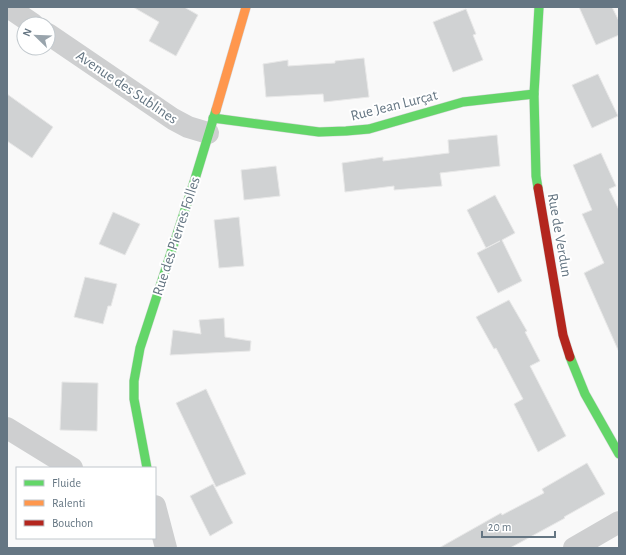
<svg xmlns="http://www.w3.org/2000/svg" width="626" height="555" viewBox="0 0 626 555" font-family="'Alegreya Sans',sans-serif">
  <style>
    .building { fill: #d0d2d3; stroke: #e8e8e8 }
    .lines { fill: none; stroke-linecap: round; stroke-linejoin: round }
    .fast-casing { stroke: #d5d6d7; stroke-width: 10 }
    .slow-casing { stroke: #d5d6d7; stroke-width: 10 }
    .jam-casing { stroke: #d5d6d7; stroke-width: 10 }
    .street { stroke: #cecfd0; stroke-width: 22 }
    .fast { stroke: #63d668; stroke-width: 9 }
    .slow { stroke: #ff974d; stroke-width: 9 }
    .jam { stroke: #b3261e; stroke-width: 9 }
    .labels { text-anchor: middle; stroke-width: 4; stroke-linejoin: round; paint-order: stroke }
    .street-label { font-size: 15px; fill: #657683; stroke: #fff }
  </style>
  <rect width="100%" height="100%" fill="#f9f9f9"/>
  <g class="building">
    <path d="M133,7H184L198,15L176,56L149,41L159,22Z"/>
    <path d="M579,7H612L619,21V35L596,45Z"/>
    <path d="M466,9L476,34L473,35L483,60L453,72L433,22Z"/>
    <path d="M364,58L369,97L324,102L323,94L266,97L263,64L288,60V66L335,63V61Z"/>
    <path d="M598,74L618,116L592,128L572,85Z"/>
    <path d="M7,94L53,127L32,158L7,141Z"/>
    <path d="M497,135L500,166L440,173L442,186L394,190V186L345,192L342,163L383,157V161L449,153L448,140Z"/>
    <path d="M601,153L616,186L609,189L619,210V352L584,273L604,263L582,214L592,210L573,165Z"/>
    <path d="M276,166L280,196L244,200L241,170Z"/>
    <path d="M495,195L515,233L502,240L522,281L498,293L477,253L500,241L486,248L467,210Z"/>
    <path d="M113,212L140,224L125,255L99,244Z"/>
    <path d="M239,217L244,266L219,268L214,220Z"/>
    <path d="M85,277L117,284L111,306H108L103,324L74,317Z"/>
    <path d="M509,300L527,331L525,332L540,361L530,366L566,436L538,452L514,404L523,399L496,348L494,349L476,317Z"/>
    <path d="M224,318L225,337L251,341L250,351L170,355L173,330L201,334L199,320Z"/>
    <path d="M62,382L98,383L97,431L60,430Z"/>
    <path d="M206,389L246,474L216,487L176,403Z"/>
    <path d="M587,463L605,494L564,517L565,518L510,548H439L501,513L502,515L544,493L542,489Z"/>
    <path d="M213,484L233,523L210,536L190,496Z"/>
  </g>
  <g class="lines">
    <defs>
      <g id="fast">
        <path d="M213,118L319,132L346,131L369,129L463,102L534,94"/>
        <path d="M538,188L536,176L534,94L539,7"/>
        <path d="M570,357L585,394L619,454"/>
        <path d="M147,468L134,399V381L140,348L195,179L216,110"/>
      </g>
      <path id="slow" d="M216,110L246,7"/>
      <path id="jam" d="M538,188L563,335L570,357"/>
    </defs>
    <use href="#fast" class="fast-casing"/>
    <use href="#slow" class="slow-casing"/>
    <use href="#jam" class="jam-casing"/>
    <g class="street">
      <path d="M8,7L33,24"/>
      <path d="M48,34L173,119L188,127L208,133"/>
      <path d="M7,428L72,468"/>
      <path d="M155,506L166,548"/>
      <path d="M574,548L619,522"/>
    </g>
    <use href="#fast" class="fast"/>
    <use href="#slow" class="slow"/>
    <use href="#jam" class="jam"/>
  </g>
  <g class="labels">
    <g class="street-label">
      <text transform="translate(127 87) rotate(34)" y="5">Avenue des Sublines</text>
      <text transform="translate(394 105) rotate(-14)" y="5">Rue Jean Lurçat</text>
      <text transform="translate(560 235) rotate(80)" y="5">Rue de Verdun</text>
      <text transform="translate(176 236) rotate(-72)" y="5">Rue des Pierres Folles</text>
    </g>
  </g>
  <rect width="626" height="555" fill="none" stroke="#657683" stroke-width="16"/>
  <rect x="16" y="467" width="140" height="72" fill="#ffffff" stroke="#c1c8cd"/>
  <rect x="24" y="480" width="20" height="6" fill="#63d668" stroke="#c1c8cd"/>
  <text x="52" y="487" font-size="12" fill="#657683">Fluide</text>
  <rect x="24" y="500" width="20" height="6" fill="#ff974d" stroke="#c1c8cd"/>
  <text x="52" y="507" font-size="12" fill="#657683">Ralenti</text>
  <rect x="24" y="520" width="20" height="6" fill="#b3261e" stroke="#c1c8cd"/>
  <text x="52" y="527" font-size="12" fill="#657683">Bouchon</text>
  <g transform="translate(36 36) rotate(293)"><circle r="19" fill="#ffffff" stroke="#c1c8cd"/>
  <path d="M0-3L7 15L0 10L-7 15Z" fill="#99a4ac"/>
  <text y="-6" font-size="11" font-weight="bold" text-anchor="middle" fill="#657683">N</text>
  </g>
  <path d="M482 531v6h73v-6" fill="none" stroke="#657683" stroke-width="2"/>
  <text x="488" y="531" font-size="12" fill="#657683" stroke="#ffffff" stroke-width="3" paint-order="stroke">20 m</text>
</svg>
